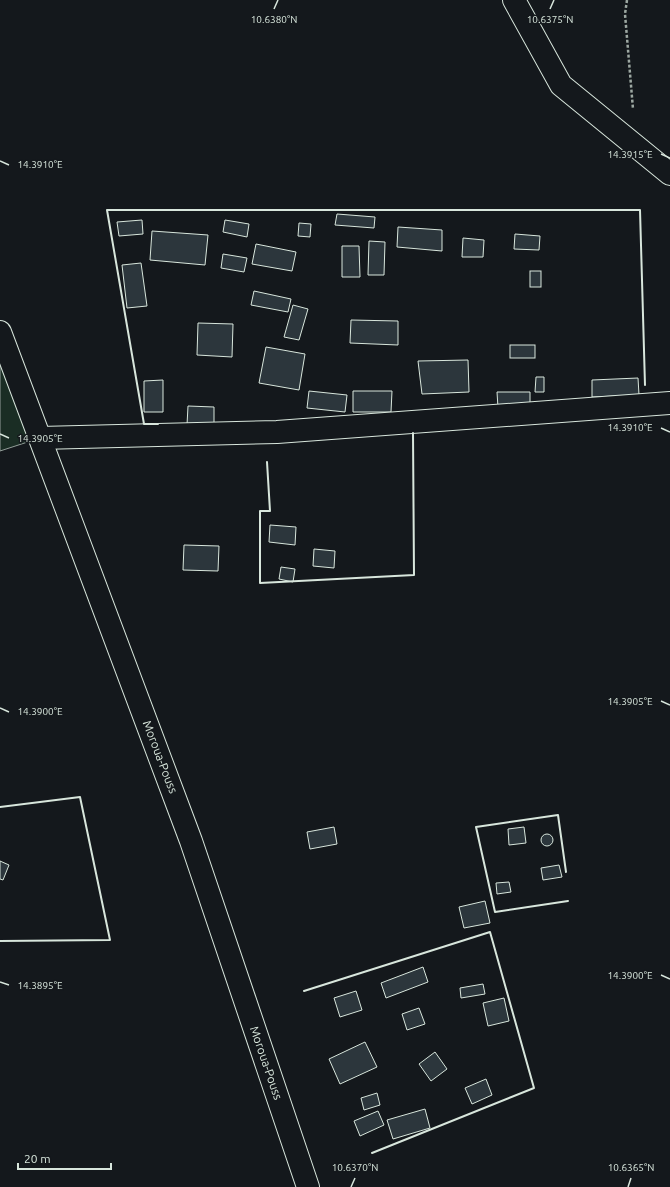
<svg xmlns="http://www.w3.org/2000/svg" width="670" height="1187" viewBox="0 0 670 1187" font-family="Ubuntu,sans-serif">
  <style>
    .green { fill: #1a2d24; stroke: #939e99 }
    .building { fill: #2c363c; stroke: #d8e6dc }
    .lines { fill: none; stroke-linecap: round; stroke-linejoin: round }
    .minor-casing { stroke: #d8e6dc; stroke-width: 24 }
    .primary-casing { stroke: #d8e6dc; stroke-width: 24 }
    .path { stroke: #9da8a2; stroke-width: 2.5; stroke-dasharray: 3 2; stroke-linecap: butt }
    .minor { stroke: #14181c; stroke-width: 22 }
    .primary { stroke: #14181c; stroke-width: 22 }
    .wall { stroke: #d8e6dc; stroke-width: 2 }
    .ticks { fill: none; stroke: #d8e6dc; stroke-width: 1.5 }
    .labels { text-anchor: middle; stroke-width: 3; stroke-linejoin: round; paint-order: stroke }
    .street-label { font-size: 12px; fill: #d8e6dc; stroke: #14181c }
    .ticks-label { font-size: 10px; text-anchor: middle; fill: #d8e6dc; stroke: #14181c; stroke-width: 3; stroke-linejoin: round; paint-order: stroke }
  </style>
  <rect width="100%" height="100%" fill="#14181c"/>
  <path class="green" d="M0,332L40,438L0,451Z"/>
  <g class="building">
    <path d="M337,214L375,217L374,228L335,225Z"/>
    <path d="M142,220L143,234L119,236L117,222Z"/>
    <path d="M225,220L249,224L247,237L223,232Z"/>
    <path d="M299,223L311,224L310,237L298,236Z"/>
    <path d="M398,227L442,230V251L397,247Z"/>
    <path d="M152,231L208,235L205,265L150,260Z"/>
    <path d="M515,234L540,236L539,250L514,249Z"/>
    <path d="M463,238L484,240L483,257H462Z"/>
    <path d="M369,241L385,242L384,275H368Z"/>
    <path d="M256,244L296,252L292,271L252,264Z"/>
    <path d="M342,246H359L360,277H342Z"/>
    <path d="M223,254L247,258L244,272L221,268Z"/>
    <path d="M141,263L147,306L127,308L122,265Z"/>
    <rect x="530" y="271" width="11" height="16"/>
    <path d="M254,291L291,299L288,312L251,305Z"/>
    <path d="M293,305L308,309L299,340L284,337Z"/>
    <path d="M351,320L398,321V345L350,343Z"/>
    <path d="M198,323L233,324L232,357L197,355Z"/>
    <rect x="510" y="345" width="25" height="13"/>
    <path d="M266,347L305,354L299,390L259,383Z"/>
    <path d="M468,360L469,392L422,394L418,361Z"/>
    <path d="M536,377H544V392H535Z"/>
    <path d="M638,378L639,395L592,397V380Z"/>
    <path d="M163,380V412H144V381Z"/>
    <path d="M309,391L347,395L345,412L307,408Z"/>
    <path d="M353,391H392L391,412H353Z"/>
    <path d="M497,392H530V408H498Z"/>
    <path d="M188,406L214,407V425H187Z"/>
    <path d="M270,525L296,527L295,545L269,542Z"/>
    <path d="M184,545L219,546L218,571L183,570Z"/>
    <path d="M314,549L335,551L334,568L313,566Z"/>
    <path d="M281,567L295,569L293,582L279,579Z"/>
    <path d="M334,827L337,844L310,849L307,832Z"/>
    <path d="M524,827L526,843L509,845L508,829Z"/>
    <circle cx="547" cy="840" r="6"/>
    <path d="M0,861L9,865L3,880L0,879Z"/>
    <path d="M559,865L562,877L543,880L541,868Z"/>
    <path d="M509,882L511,892L497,894L496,883Z"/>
    <path d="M485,901L490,923L464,928L459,907Z"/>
    <path d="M423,967L428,982L386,998L381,983Z"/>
    <path d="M483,984L485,994L461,998L460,988Z"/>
    <path d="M356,991L362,1010L340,1017L334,998Z"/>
    <path d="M504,998L509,1021L488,1026L483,1003Z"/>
    <path d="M419,1008L425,1024L407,1030L402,1014Z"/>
    <path d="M365,1042L377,1067L340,1084L329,1059Z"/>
    <path d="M435,1052L447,1069L431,1081L419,1064Z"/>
    <path d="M486,1079L492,1095L472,1104L465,1088Z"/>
    <path d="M377,1093L380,1105L364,1110L361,1098Z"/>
    <path d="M425,1109L430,1128L393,1139L387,1120Z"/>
    <path d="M378,1111L384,1125L360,1136L354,1121Z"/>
  </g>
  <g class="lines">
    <defs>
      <g id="minor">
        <path d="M514,0L561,85L670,174"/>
        <path d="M40,438L277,432L670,403"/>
      </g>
      <path id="primary" d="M0,332L191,841L308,1187"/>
    </defs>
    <use href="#minor" class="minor-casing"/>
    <use href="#primary" class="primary-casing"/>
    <path class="path" d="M627,0L625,14L633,109"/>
    <use href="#minor" class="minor"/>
    <use href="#primary" class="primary"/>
    <g class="wall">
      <path d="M158,424H144L107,210H640L645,385"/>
      <path d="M267,462L270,511H260V583L414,575L413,433"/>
      <path d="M0,807L80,797L110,940L0,941"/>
      <path d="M566,872L558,815L476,827L495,912L568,901"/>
      <path d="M304,991L490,932L534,1088L372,1153"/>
    </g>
  </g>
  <path class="ticks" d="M274,9L278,0M550,9L554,0M661,154L670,158M0,161L9,165M661,428L670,432M0,434L9,438M661,701L670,705M0,708L9,712M661,975L670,979M0,982L9,985M351,1187L355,1178M628,1187L631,1178"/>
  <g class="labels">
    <g class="street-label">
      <text transform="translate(160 757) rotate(69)" y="4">Moroua-Pouss</text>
      <text transform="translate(266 1063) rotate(71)" y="4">Moroua-Pouss</text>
    </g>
  </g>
  <g class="ticks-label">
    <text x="274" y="23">10.6380°N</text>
    <text x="550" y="23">10.6375°N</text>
    <text x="630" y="158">14.3915°E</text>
    <text x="40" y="168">14.3910°E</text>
    <text x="630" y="431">14.3910°E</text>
    <text x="40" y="442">14.3905°E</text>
    <text x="630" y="705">14.3905°E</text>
    <text x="40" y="715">14.3900°E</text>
    <text x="630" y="979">14.3900°E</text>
    <text x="40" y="989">14.3895°E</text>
    <text x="355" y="1171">10.6370°N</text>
    <text x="631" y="1171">10.6365°N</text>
  </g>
  <path d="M18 1163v6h93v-6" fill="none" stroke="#d8e6dc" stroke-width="2"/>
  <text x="24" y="1163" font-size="12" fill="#d8e6dc" stroke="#14181c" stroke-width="3" paint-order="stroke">20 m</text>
</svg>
